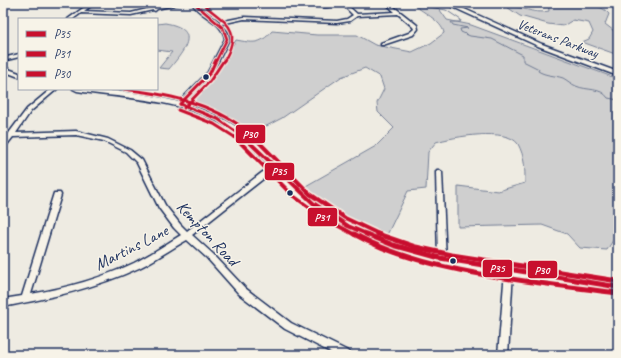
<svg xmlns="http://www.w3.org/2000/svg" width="621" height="358" viewBox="0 0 621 358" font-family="Caveat,sans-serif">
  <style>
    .green { fill: #cfcfcf; stroke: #757f96 }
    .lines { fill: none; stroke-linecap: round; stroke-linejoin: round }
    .stream { stroke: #6e7992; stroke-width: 1 }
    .minor-casing { stroke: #1b2f5e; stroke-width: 3 }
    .major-casing { stroke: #1b2f5e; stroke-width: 3 }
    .minor { fill: #f7f3e8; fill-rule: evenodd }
    .major { fill: #f7f3e8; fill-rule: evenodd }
    .bus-1-far3-casing { stroke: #f7f3e8; stroke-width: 4.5 }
    .bus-1-far2-casing { stroke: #f7f3e8; stroke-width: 5.5 }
    .bus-1-far1-casing { stroke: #f7f3e8; stroke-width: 7 }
    .bus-1-casing { stroke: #f7f3e8; stroke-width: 8 }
    .bus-2-far3-casing { stroke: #f7f3e8; stroke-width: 4.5 }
    .bus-2-far2-casing { stroke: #f7f3e8; stroke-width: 5.5 }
    .bus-2-far1-casing { stroke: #f7f3e8; stroke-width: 7 }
    .bus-2-casing { stroke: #f7f3e8; stroke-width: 8 }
    .bus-3-far2-casing { stroke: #f7f3e8; stroke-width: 5.5 }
    .bus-3-far1-casing { stroke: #f7f3e8; stroke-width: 7 }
    .bus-3-casing { stroke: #f7f3e8; stroke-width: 8 }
    .bus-1-far3 { stroke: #c8102e; stroke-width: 2.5 }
    .bus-1-far2 { stroke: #c8102e; stroke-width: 3 }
    .bus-1-far1 { stroke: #c8102e; stroke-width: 4 }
    .bus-1 { stroke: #c8102e; stroke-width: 5 }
    .bus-2-far3 { stroke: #c8102e; stroke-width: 2.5 }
    .bus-2-far2 { stroke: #c8102e; stroke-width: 3 }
    .bus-2-far1 { stroke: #c8102e; stroke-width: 4 }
    .bus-2 { stroke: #c8102e; stroke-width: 5 }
    .bus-3-far2 { stroke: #c8102e; stroke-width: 3 }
    .bus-3-far1 { stroke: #c8102e; stroke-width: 4 }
    .bus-3 { stroke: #c8102e; stroke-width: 5 }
    .bus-dot { fill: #1b2f5e; stroke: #f7f3e8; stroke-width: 1.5 }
    .labels { text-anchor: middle; stroke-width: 3; stroke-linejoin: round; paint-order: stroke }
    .far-street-label { font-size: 14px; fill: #1b2f5e; stroke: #f7f3e8 }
    .street-label { font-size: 17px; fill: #1b2f5e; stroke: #f7f3e8 }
    .line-badge { stroke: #f7f3e8; stroke-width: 1.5 }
    .badge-label { font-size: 11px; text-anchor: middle; font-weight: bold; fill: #fff }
  </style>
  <rect width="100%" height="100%" fill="#eeebe2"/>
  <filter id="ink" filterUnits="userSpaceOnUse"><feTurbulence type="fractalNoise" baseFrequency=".025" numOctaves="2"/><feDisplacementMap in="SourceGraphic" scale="8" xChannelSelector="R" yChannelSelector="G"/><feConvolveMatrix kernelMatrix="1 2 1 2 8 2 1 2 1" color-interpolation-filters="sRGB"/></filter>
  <g filter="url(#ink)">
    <g class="green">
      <path d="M411,3H435L447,20L471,25L618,79V237H615L607,250L580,248L567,234L542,225L458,227V186L498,191L525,183C525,169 525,157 518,144C507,127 453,137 436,142L428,152L426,189L408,191L387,235L329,207L304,187L376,146L394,128L378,112L377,103L384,89L380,77L365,68L341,77L282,118L251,134L192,102L215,76L236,40C253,43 260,45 272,31L317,35H357L375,45L412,52L431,43L444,33C442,21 421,11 411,3Z"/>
      <path d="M548,3C566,3 598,0 609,14L605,24L618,34V55L582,42L589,39L593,32L589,23L573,20L563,26L548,24L520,16L504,5C519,5 533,15 549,11Z"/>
      <path d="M165,23C202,29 185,50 169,69L159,68L172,52L157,50V24Z"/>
    </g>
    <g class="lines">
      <g class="stream">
        <path d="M428,3L429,7L446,10L461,20L460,22"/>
        <path d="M460,22H451L453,25L468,28L460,29L461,32L470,36L492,39L523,55V61L539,69L538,71C546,76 554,75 563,78C567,80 571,84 576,86C587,91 601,87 608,98L618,100"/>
      </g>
      <defs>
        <g id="minor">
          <path d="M90,3H95L84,11L131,13L151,8L145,3H149L155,7L175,3H182L157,9L155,11L153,10L131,15L81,13L73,19H68Z"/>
          <path d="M192,3H208L198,6L219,22L244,17L337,21L347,19L353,15L343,5L326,7L260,4L258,3L326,5L345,3L357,14L395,12L385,3H389L417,25L418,29L413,35L383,45H381V43L409,33L414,29L413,27L398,14L357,16L350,21L337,23L244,19L221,24L228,33L229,39L212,74L182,105H178V103L208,72L225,39C222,20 200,18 192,3Z"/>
          <path d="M525,3H529L530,4L528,5Z"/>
          <path d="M612,3H618V6Z"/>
          <path d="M19,54V57L3,61V58Z"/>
          <path d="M51,89H57L31,111L16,133L76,131L108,139L130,150L142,160L165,205L180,224L187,231L273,164H277L278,166L277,168L192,235L213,254L245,288L291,323L350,352L351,355H336L285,329L239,294L207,258L187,240C171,249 155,260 139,268C96,288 50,298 3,307V299L22,296L54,193H60L61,195L31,294C66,288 102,278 134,263C150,255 166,244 181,235L174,228L159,208L137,163L126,152L104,141L76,135L13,137L5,147L3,148V141L27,109Z"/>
          <path d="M437,170H439L442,172L446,260L445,262L442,263L439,262L438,260L436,172Z"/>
          <path d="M509,267L512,268L513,271L508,355H498L505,271L506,268Z"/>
        </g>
        <g id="major">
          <path d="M444,3H451L542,44L618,72V76L538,46Z"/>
          <path d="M3,67L19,73V77L3,71Z"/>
          <path d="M73,89C127,89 204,99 246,134C263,148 277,165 292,181C313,202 338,218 364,230C409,252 459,258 508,265C544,271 581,277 618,282V292C581,287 544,280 508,275C456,267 404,259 357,235C331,222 306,206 286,185C268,166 252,144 231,129C186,99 129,99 77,91Z"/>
        </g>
      </defs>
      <use href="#minor" class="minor-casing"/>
      <use href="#major" class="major-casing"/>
      <use href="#minor" class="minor"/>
      <use href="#major" class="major"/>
      <defs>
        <path id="bus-1-far3" d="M194,3L223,28L227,39L216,61"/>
        <g id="bus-1-far2">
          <path d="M180,104L218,119L245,138"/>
          <path d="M180,104L210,73L216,60"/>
        </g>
        <path id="bus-1-far1" d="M244,137L313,203L348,226L369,235"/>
        <path id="bus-1" d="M366,234L393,245L440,258L618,287"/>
        <path id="bus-2-far3" d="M202,3C224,23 244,27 224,61"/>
        <g id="bus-2-far2">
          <path d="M184,108L210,81L224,60"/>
          <path d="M178,110L214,124L236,138"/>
        </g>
        <path id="bus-2-far1" d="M235,137L292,195L324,218L355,235"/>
        <path id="bus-2" d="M354,234C425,274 536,282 617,293"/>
        <path id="bus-3-far2" d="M124,89C171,95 219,104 255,138"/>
        <path id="bus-3-far1" d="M254,137L310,194L345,218L381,235"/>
        <path id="bus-3" d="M378,234L416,247L452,255L618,281"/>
      </defs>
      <use href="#bus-1-far3" class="bus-1-far3-casing"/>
      <use href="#bus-1-far2" class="bus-1-far2-casing"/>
      <use href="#bus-1-far1" class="bus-1-far1-casing"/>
      <use href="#bus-1" class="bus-1-casing"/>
      <use href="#bus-2-far3" class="bus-2-far3-casing"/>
      <use href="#bus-2-far2" class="bus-2-far2-casing"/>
      <use href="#bus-2-far1" class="bus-2-far1-casing"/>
      <use href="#bus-2" class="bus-2-casing"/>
      <use href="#bus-3-far2" class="bus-3-far2-casing"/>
      <use href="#bus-3-far1" class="bus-3-far1-casing"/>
      <use href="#bus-3" class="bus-3-casing"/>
      <use href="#bus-1-far3" class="bus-1-far3"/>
      <use href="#bus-1-far2" class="bus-1-far2"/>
      <use href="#bus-1-far1" class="bus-1-far1"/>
      <use href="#bus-1" class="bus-1"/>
      <use href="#bus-2-far3" class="bus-2-far3"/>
      <use href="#bus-2-far2" class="bus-2-far2"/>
      <use href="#bus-2-far1" class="bus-2-far1"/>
      <use href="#bus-2" class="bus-2"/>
      <use href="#bus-3-far2" class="bus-3-far2"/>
      <use href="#bus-3-far1" class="bus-3-far1"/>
      <use href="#bus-3" class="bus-3"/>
    </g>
  </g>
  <g class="bus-dot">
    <circle cx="206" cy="77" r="3.5"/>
    <circle cx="290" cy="193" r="3.5"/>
    <circle cx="453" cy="261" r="3.5"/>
  </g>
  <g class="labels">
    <g class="far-street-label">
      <text transform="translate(558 38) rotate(21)" y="5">Veterans Parkway</text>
    </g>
    <g class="street-label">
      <text transform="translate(208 233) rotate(47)" y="6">Kempton Road</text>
      <text transform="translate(131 247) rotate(-27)" y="6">Martins Lane</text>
    </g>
  </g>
  <g class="line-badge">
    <rect x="235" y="124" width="31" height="20" rx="4" fill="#c8102e"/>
    <rect x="264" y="162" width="31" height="19" rx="4" fill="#c8102e"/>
    <rect x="307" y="207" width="31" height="20" rx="4" fill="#c8102e"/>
    <rect x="482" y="259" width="31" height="19" rx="4" fill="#c8102e"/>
    <rect x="527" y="260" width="31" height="19" rx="4" fill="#c8102e"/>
  </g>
  <g class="badge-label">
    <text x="250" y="138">P30</text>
    <text x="279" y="175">P35</text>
    <text x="322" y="221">P31</text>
    <text x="497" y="272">P35</text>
    <text x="542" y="274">P30</text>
  </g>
  <rect width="621" height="358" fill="none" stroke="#f7f3e8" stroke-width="16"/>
  <rect x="8" y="8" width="605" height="342" fill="none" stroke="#1b2f5e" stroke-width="1.5" filter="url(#ink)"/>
  <rect x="18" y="18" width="140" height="72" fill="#f7f3e8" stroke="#9fa5b1"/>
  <rect x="26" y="31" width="20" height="6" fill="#c8102e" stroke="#9fa5b1"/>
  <text x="54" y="38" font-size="12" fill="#1b2f5e">P35</text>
  <rect x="26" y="51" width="20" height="6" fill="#c8102e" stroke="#9fa5b1"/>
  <text x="54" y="58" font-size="12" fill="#1b2f5e">P31</text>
  <rect x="26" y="71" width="20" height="6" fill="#c8102e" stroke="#9fa5b1"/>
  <text x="54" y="78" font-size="12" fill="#1b2f5e">P30</text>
</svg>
